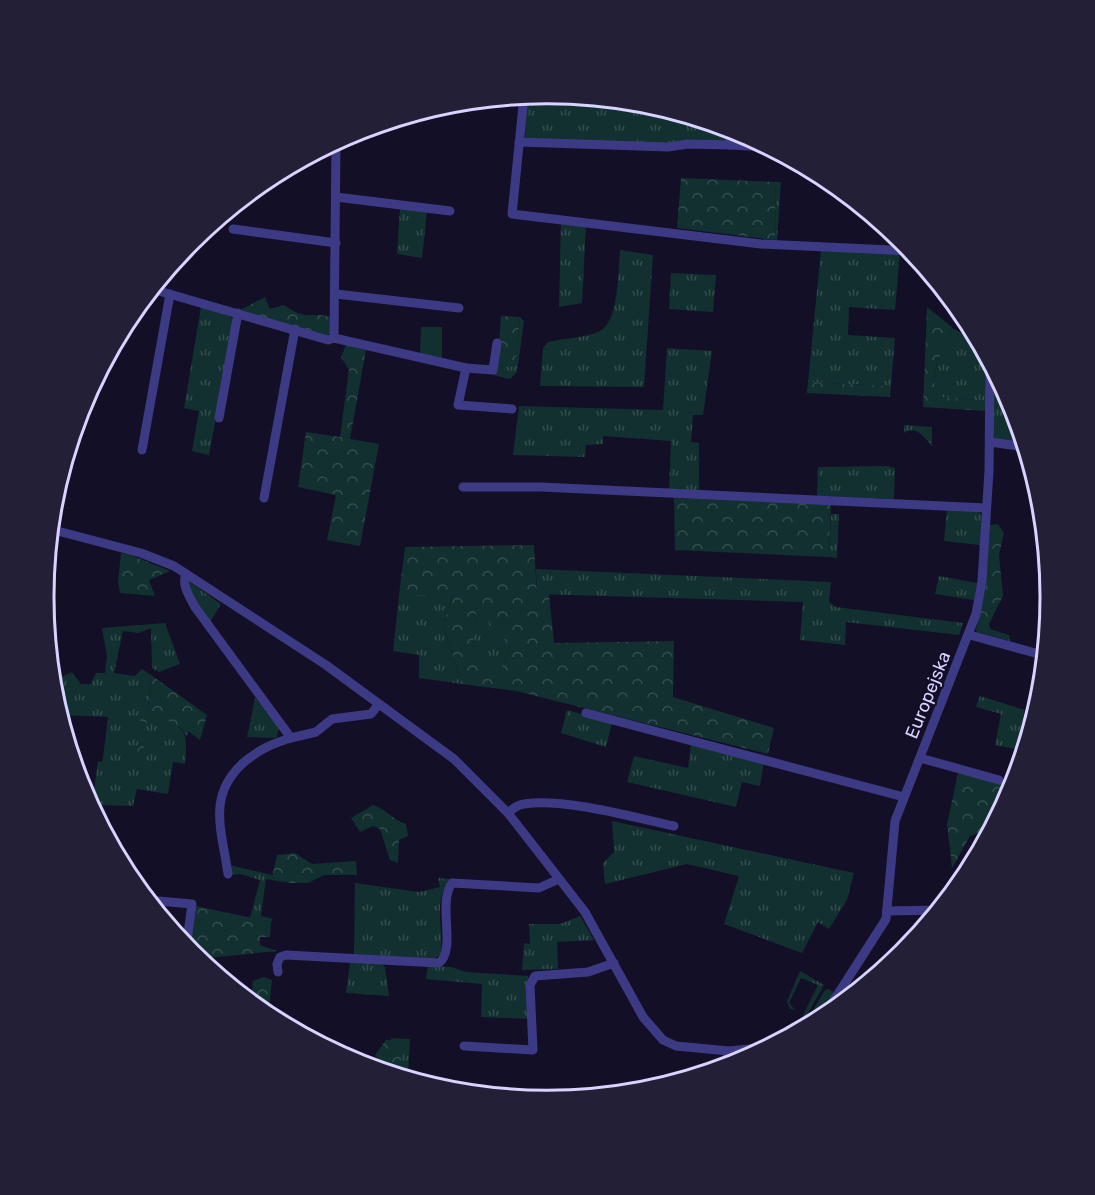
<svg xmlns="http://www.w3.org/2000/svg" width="1095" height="1195" viewBox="0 0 1095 1195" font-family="Rubik,sans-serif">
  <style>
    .grass { fill: url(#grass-tufts) }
    .forest { fill: url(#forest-crowns); fill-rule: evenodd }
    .garden { fill: #12302f }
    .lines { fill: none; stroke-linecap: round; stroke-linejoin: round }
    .minor { stroke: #3d3a85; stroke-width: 9 }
    .labels { text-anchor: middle; stroke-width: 4.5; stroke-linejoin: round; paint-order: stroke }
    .street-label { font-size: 18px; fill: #d9d4ff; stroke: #130f26 }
    .rim { fill: none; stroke: #d9d4ff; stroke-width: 3 }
  </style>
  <defs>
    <pattern id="grass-tufts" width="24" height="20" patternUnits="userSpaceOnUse" patternTransform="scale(1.5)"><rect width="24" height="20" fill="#12302f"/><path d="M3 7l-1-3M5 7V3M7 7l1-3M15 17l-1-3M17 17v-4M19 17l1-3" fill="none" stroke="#344d4e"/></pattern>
    <pattern id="forest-crowns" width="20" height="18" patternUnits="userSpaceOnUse" patternTransform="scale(1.5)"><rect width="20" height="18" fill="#12302f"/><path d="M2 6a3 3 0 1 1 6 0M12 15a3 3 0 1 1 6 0" fill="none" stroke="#344d4e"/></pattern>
  </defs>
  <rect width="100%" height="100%" fill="#130f26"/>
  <g class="grass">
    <path d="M605,99L646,103L726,128L727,141L670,144L527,139L525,136L527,102L605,105Z"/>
    <path d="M776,182H781L777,241L775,240Z"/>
    <path d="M400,208L427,212L422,258L397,254Z"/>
    <path d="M561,222L586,225L582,303L559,307Z"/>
    <path d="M620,250L653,255L644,387L540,386L543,348L548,342C564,338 586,338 600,331C619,321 618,271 620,250Z"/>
    <path d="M821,250L900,253L895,310L849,307L848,335L895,338L891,386L808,382Z"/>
    <path d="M671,273L716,275L713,312L669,309Z"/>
    <path d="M201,307L229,314L234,322L209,455L192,451L199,411L184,408Z"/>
    <path d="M520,317L524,321L517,372L510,379L493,375L497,366H515Z"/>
    <path d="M953,328L981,345L984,351L986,401L933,396L937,362Z"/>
    <path d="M667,348L712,351L703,415H693L691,442L699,443V491L669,489L671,441L603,436V444L586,445L585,457L513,455L519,406L663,410Z"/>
    <path d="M994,369L1013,405L1025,444L994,440Z"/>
    <path d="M904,425L932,427V446C924,437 916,425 904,433Z"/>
    <path d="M888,466L895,468L894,499L817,496L818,467Z"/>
    <path d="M947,509L978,511L982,516L980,545L944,541Z"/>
    <path d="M831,514H839L837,558L829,557Z"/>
    <path d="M536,569L831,582L829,602L836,607L963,623L959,635L846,622L845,645L800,640L803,602L537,594Z"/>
    <path d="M939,576L977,583L974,600L935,594Z"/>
    <path d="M190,582L221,604L210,622L195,602L188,585Z"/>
    <path d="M453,594L443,625L462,684L419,678V655L393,651L399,595Z"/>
    <path d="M477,607L509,645L503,665L495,678L473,645Z"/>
    <path d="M165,623L180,664L159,672L152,668L151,628L139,633L123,631L114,673L135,676L142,669L151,675L148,709C182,729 189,723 185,764L173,762L168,794L137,789L133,806L92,805L98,761L102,762L103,758L108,717L59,715L52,679V634L47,631L56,632V666L61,677L72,672L81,684H91L96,673H105L107,656L102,628Z"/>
    <path d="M980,696L1025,710L1018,739L1023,741L1021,749L1025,750L1013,790L1007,784L1015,749L995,745L1001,714L976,707Z"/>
    <path d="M255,698L280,726L276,738L247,737Z"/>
    <path d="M567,710L612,723L606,747L561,733Z"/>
    <path d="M691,743L764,761L760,786L742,782L736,807L627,782L634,756L688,768Z"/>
    <path d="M612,821L854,873L847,900L829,929L818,922L802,953L724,924L739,876L687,864L605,884L603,863L614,852Z"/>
    <path d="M229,865L272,875V877L290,883L266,879L261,916L273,919L271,922L250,918L260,880L240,874L231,875Z"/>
    <path d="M438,878L451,879C432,898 444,930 441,954L434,959L354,957L355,883L419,892L440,887Z"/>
    <path d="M580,916L594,940L557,942L558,969L522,970L524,943L530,944L529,924H560Z"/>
    <path d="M350,962L380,963L385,967L389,996L346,993Z"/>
    <path d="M428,966L451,967L466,972L528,976L530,1019L481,1017L482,984L426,979Z"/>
    <path d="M800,971L824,985L805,1018L800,1021L818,985L801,978L789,1003L795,1010L790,1009L787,1001Z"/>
    <path d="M828,989L834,992L819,1019L793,1035V1031L806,1022L825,990Z"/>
    <path d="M391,1038L410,1039L408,1074L433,1076L432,1087L375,1069L390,1070Z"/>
  </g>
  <g class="forest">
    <path d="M681,178L776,182L775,240L677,228Z"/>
    <path d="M265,297L270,309L284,305C308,322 308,311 331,317V332L327,336L238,311Z"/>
    <path d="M927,307L953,328L937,362L933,396L986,401V411L923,407Z"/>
    <path d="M501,316L520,317L515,367L497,366Z"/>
    <path d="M346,345L366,350L350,439L379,444L360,546L327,540L336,495L298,487L306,432L340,437L349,370L341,357Z"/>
    <path d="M808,382L891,386L890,397L807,393Z"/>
    <path d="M674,498L831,503L829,557L675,550Z"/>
    <path d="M998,524L1004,533L999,555L1003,596L989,624L990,629L1009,635L1010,641L977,632L976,630L986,583L990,525Z"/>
    <path d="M534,545L537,594H549L554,643L674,641L673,697L774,728L768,754L516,691L462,684L443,625L453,595H399L405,547ZM477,608L509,645L503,665L495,677L473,645Z"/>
    <path d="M121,553L131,555L170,571L149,580L155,596L120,593L118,582Z"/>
    <path d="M151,675L207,715L200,740L188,731L187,737L181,728L148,710Z"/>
    <path d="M141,717L147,718L142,763H136Z"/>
    <path d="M958,773L1007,784L1013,790L993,828L970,836L952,868L947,824Z"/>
    <path d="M373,805C386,809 393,820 406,824L408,836L399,840L398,863L390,860L380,829L373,826L360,832L351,818Z"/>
    <path d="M295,853L312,864L356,861L357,875H324L308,883H290L272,877L277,855Z"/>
    <path d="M195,906L271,922L270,937H260V945L277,951L198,959L188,950Z"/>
    <path d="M264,977L272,980L268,1015L271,1018C255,1009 250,999 253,981Z"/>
    <path d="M386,1040H398L404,1046L400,1059L391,1065L382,1062L375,1055Z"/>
  </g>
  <path class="garden" d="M421,327H442V359L420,355Z"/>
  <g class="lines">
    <g class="minor">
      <path d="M524,96L512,214L761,244L912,251"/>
      <path d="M730,129V145L768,147"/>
      <path d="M519,142L668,147L688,144L730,145"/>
      <path d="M336,197L450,211"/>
      <path d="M233,229L336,243"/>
      <path d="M152,289L328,340L334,338L336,142"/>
      <path d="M336,294L459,308"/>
      <path d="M334,338L466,368L493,370L497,343"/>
      <path d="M466,368L458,405L512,409"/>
      <path d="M219,418L238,313"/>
      <path d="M990,442L1026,447"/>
      <path d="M142,450L170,294"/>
      <path d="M463,487H541L986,508"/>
      <path d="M264,498L295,329"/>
      <path d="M50,529L141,553L174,566L326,665L454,759L508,813L585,912L643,1017L663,1040L676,1046L729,1051L770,1047"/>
      <path d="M186,574C181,585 190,597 195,607L291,738L316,732L332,719L371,714L379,704"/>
      <path d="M970,635L1046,656"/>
      <path d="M586,713L904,797"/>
      <path d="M920,758L999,780"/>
      <path d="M508,813C513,808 517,805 524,804C565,798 632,817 674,826"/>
      <path d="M228,874C222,831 207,797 242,764C258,750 271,744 291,738"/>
      <path d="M147,900L192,904L186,948"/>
      <path d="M887,911L940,910"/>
      <path d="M278,972L277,964L280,957L286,955L439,963C457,949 437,904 452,883L539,888L559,879"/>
      <path d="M822,1019L886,919L895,821L976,614L982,581L989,471L990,362"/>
      <path d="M464,1046L533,1050L530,985L535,976L588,972L614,963"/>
      <path d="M717,1070L725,1065L729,1051"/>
    </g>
  </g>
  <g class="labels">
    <g class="street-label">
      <text transform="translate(928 695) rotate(-68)" y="6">Europejska</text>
    </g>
  </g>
  <path d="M0 0H1095V1195H0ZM54 597a493 493 0 1 1 986 0a493 493 0 1 1-986 0Z" fill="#231f37" fill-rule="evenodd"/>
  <path class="rim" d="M54 597a493 493 0 1 1 986 0a493 493 0 1 1-986 0Z"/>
</svg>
